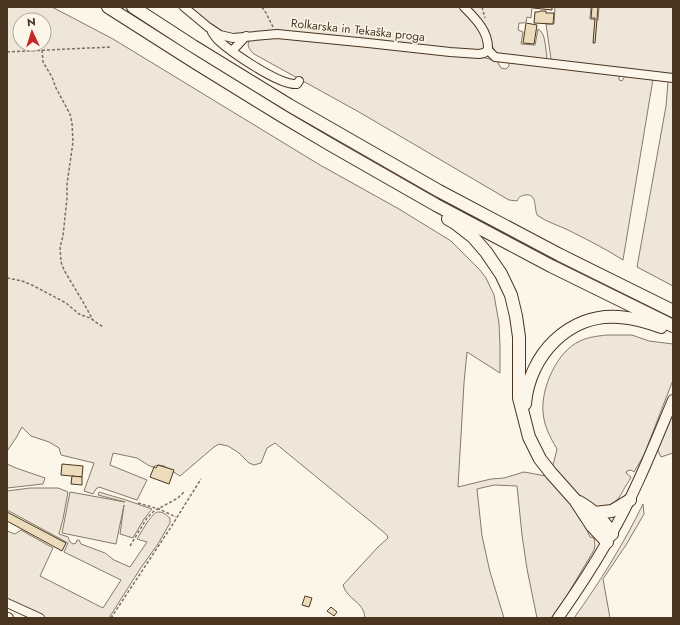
<svg xmlns="http://www.w3.org/2000/svg" width="680" height="625" viewBox="0 0 680 625" font-family="Jost,sans-serif">
  <style>
    .green { fill: #ede6d9; stroke: #887966; fill-rule: evenodd }
    .building { fill: #ecdcbc; stroke: #4a3520 }
    .lines { fill: none; stroke-linecap: round; stroke-linejoin: round }
    .minor-casing { stroke: #4a3520; stroke-width: 10 }
    .major-casing { stroke: #4a3520; stroke-width: 12 }
    .highway-casing { stroke: #4a3520; stroke-width: 14 }
    .path { stroke: #7f6f5c; stroke-width: 1.5; stroke-dasharray: 3 2; stroke-linecap: butt }
    .minor { stroke: #fbf6e9; stroke-width: 8 }
    .major { stroke: #fbf6e9; stroke-width: 10 }
    .highway { stroke: #fbf6e9; stroke-width: 12 }
    .labels { text-anchor: middle; stroke-width: 3; stroke-linejoin: round; paint-order: stroke }
    .street-label { font-size: 12px; fill: #4a3520; stroke: #fbf6e9 }
  </style>
  <rect width="100%" height="100%" fill="#fbf6e9"/>
  <g class="green">
    <path d="M7,7H52L113,39L320,165L399,209L451,241L480,270L486,278L494,295L499,323L500,347V373L467,352L464,383L458,487L491,479L504,478L524,472L546,476L581,517L590,537L594,538L595,545L594,550L566,597L551,618H537L527,569L522,535L517,486L494,485L477,489L482,536L490,572L504,618H365C364,601 347,600 343,585L377,548L388,538L387,535L375,525L275,443L267,448L261,463L254,465L249,463L239,453L228,446L219,444L214,447L180,476L164,466L158,465L152,467L148,465L137,458L113,453L110,465L147,480L137,500L99,487L96,489L93,494L84,491L94,463L61,455L59,448L49,442L31,436L22,427L16,438L7,451ZM20,20H44V44H20Z"/>
    <path d="M187,7H462L481,29L485,46L481,51L478,56L497,61L501,68L506,69L509,66V60L619,75V80L622,81L625,76L653,79L623,260C606,249 586,239 568,230C558,225 546,222 537,215C534,207 537,193 525,195C520,196 519,197 517,201L509,200L359,112L254,54C248,48 246,45 251,37L236,36L220,32Z"/>
    <path d="M468,7H532L531,18L527,17L526,22H525L524,23H519L518,30L523,32L521,44L535,45L538,29C546,33 545,48 547,56L546,60L497,54L495,52L490,41Z"/>
    <path d="M555,7H591L590,19L598,20L599,7H673V75L554,61L551,59L546,24H554Z"/>
    <path d="M668,81H673V286L637,267L666,106Z"/>
    <path d="M607,335H632L649,341L673,344V380L644,455L634,472L631,470L627,471L626,473L631,477C629,482 625,486 623,491C617,502 610,508 598,509L584,498L577,495L552,469L557,449C550,437 544,426 543,412C541,388 557,351 580,341C588,337 598,336 607,335Z"/>
    <path d="M673,412V453L661,457L657,449Z"/>
    <path d="M7,464L16,468L45,478L43,484L7,488Z"/>
    <path d="M30,488H58L68,492L63,519L59,534L68,537L70,542L73,544L76,543L77,540H79L81,544L105,553L114,560L130,567L147,542L137,539C141,533 152,511 159,512C164,512 167,516 170,518V523L158,544L140,569L109,618H44L7,601V531L15,534L21,530L53,548L40,576L103,608L121,580L64,552L68,543L7,510V491Z"/>
    <path d="M70,492L125,502L98,495L99,492L126,500L152,509L144,519L133,538L120,534L124,505L116,544L62,533Z"/>
    <path d="M643,504L644,514L626,545L603,579L610,618H574C600,582 624,543 643,504Z"/>
  </g>
  <g class="building">
    <path d="M533,7H552V10L533,8Z"/>
    <path d="M592,7H598L595,43H593L595,18H591Z"/>
    <path d="M540,11H546V13H554L553,24L534,23L535,12H539Z"/>
    <path d="M526,23L537,25L534,44L523,43Z"/>
    <path d="M62,464L83,466L82,477L61,475Z"/>
    <path d="M158,465L174,470L169,484L150,477L154,467L156,468Z"/>
    <path d="M72,476L82,477V485L71,484Z"/>
    <path d="M7,512L66,543L62,551L7,521Z"/>
    <path d="M305,596L312,598L309,607L302,605Z"/>
    <path d="M331,607L337,612L334,616L327,611Z"/>
  </g>
  <g class="lines">
    <defs>
      <g id="minor">
        <path d="M184,7L208,27L220,35L233,38L277,34L368,43L450,52L479,54L484,53L488,50C489,32 476,19 464,7"/>
        <path d="M212,32C214,35 216,38 218,40C231,52 280,86 297,84L299,81"/>
        <path d="M488,50L495,57L673,78"/>
        <path d="M232,51L246,36"/>
        <path d="M7,603L40,618"/>
      </g>
      <g id="major">
        <path d="M7,618H8"/>
        <path d="M558,618C577,591 596,562 612,533C636,491 654,445 673,400"/>
      </g>
      <g id="highway">
        <path d="M108,7L196,63L282,116L331,145L436,205L551,266L673,326"/>
        <path d="M133,7L193,46L289,105L439,191L560,255L673,311"/>
        <path d="M448,219L455,223L473,237L486,252L501,274L511,295L516,316L519,337V398L529,437L540,459L551,473L575,500L592,526L607,542"/>
        <path d="M525,404C529,355 569,313 619,317C634,318 648,322 661,327"/>
        <path d="M579,502C594,511 603,519 612,534"/>
        <path d="M594,513L612,511L630,500"/>
      </g>
    </defs>
    <use href="#minor" class="minor-casing"/>
    <use href="#major" class="major-casing"/>
    <use href="#highway" class="highway-casing"/>
    <g class="path">
      <path d="M262,7L266,13L273,27"/>
      <path d="M482,7L485,18"/>
      <path d="M42,50L43,62L52,77L56,88L70,114L72,123L73,142L67,184V198L63,236L60,247L61,262L64,270L83,302L93,320"/>
      <path d="M7,52L110,47"/>
      <path d="M7,278L22,281L32,285L66,303L79,314L90,318L103,327"/>
      <path d="M138,503L159,509L176,517"/>
      <path d="M130,546L147,518L154,511L178,498L184,492"/>
      <path d="M111,618L171,527L201,479"/>
    </g>
    <use href="#minor" class="minor"/>
    <use href="#major" class="major"/>
    <use href="#highway" class="highway"/>
  </g>
  <g class="labels">
    <g class="street-label">
      <text transform="translate(358 30) rotate(6)" y="4">Rolkarska in Tekaška proga</text>
    </g>
  </g>
  <rect width="680" height="625" fill="none" stroke="#4a3520" stroke-width="16"/>
  <g transform="translate(32 32) rotate(356)"><circle r="19" fill="#fbf6e9" stroke="#b4a999"/>
  <path d="M0-3L7 15L0 10L-7 15Z" fill="#c62828"/>
  <text y="-6" font-size="11" font-weight="bold" text-anchor="middle" fill="#4a3520">N</text>
  </g>
</svg>
